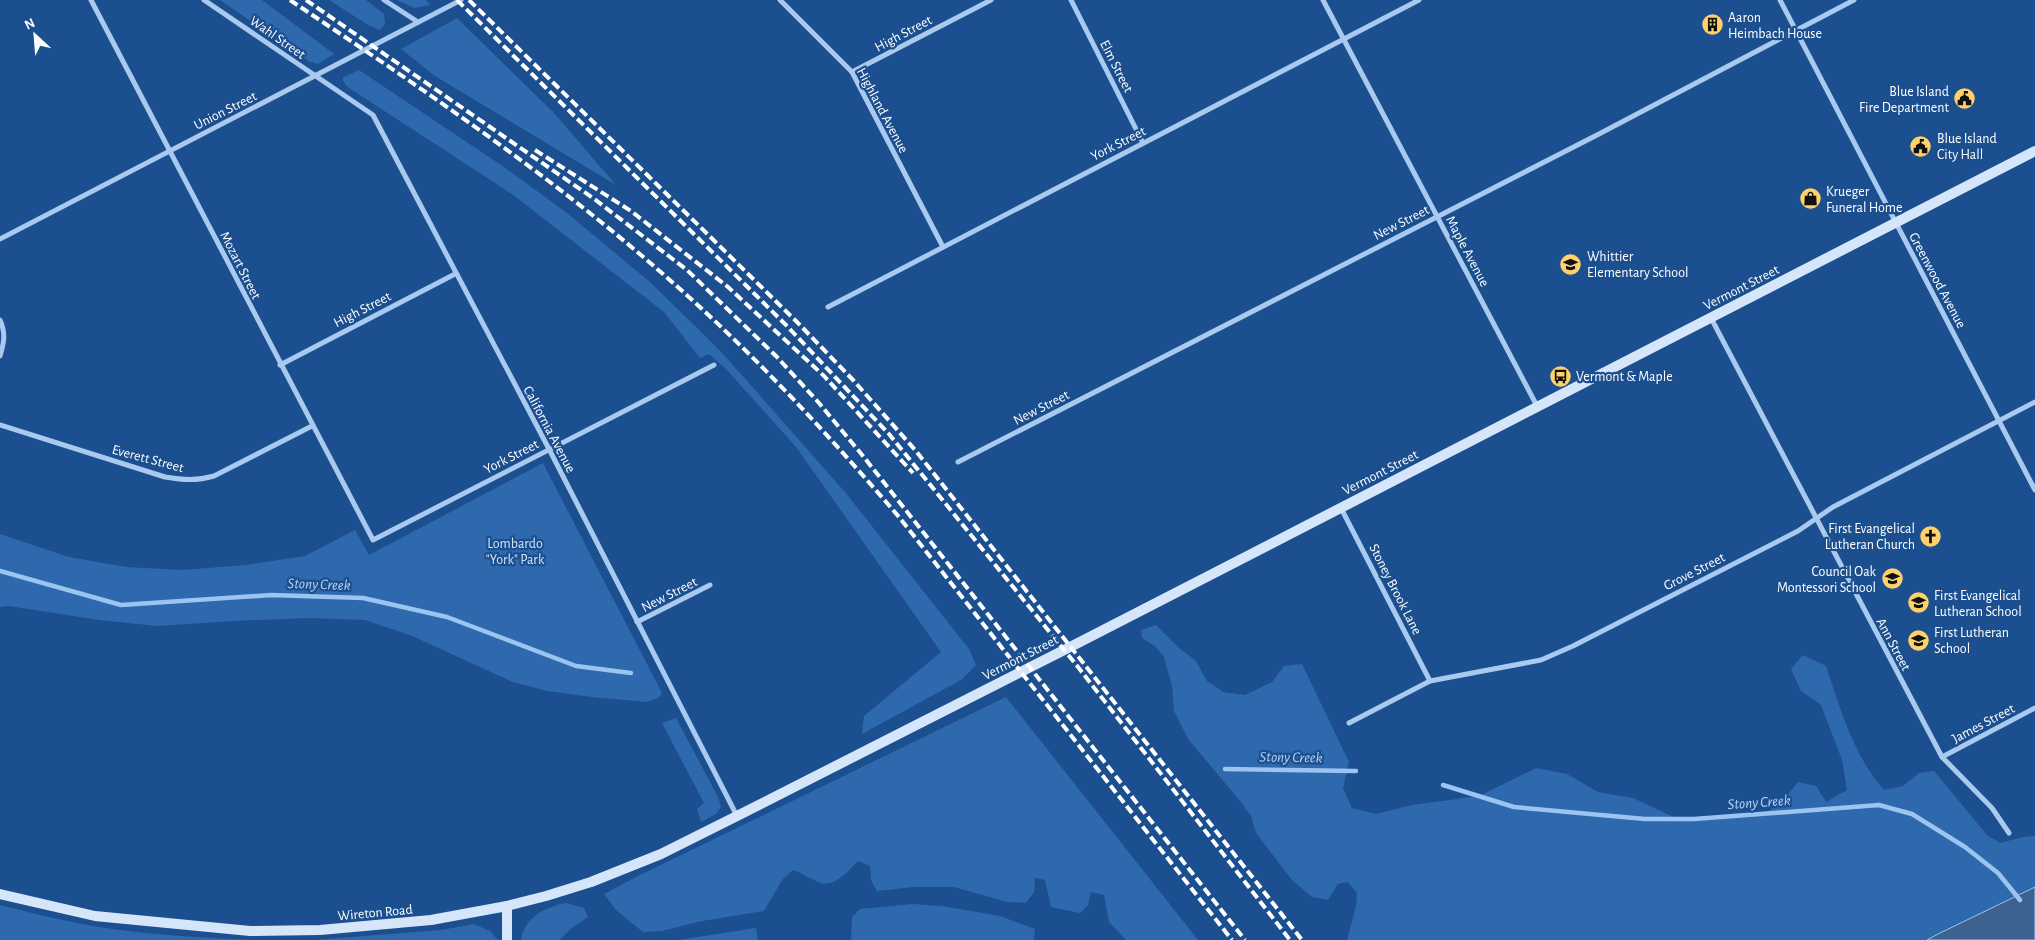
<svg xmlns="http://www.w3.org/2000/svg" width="2035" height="940" viewBox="0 0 2035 940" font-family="'Alegreya Sans',sans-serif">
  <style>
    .green { fill: #2e69ad }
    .water { fill: #3c6290; stroke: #9cc4f0 }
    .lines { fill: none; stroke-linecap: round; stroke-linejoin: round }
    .stream { stroke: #9cc4f0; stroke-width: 4.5 }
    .street { stroke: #a9c9ee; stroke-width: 5 }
    .secondary { stroke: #d6e6fa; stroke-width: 10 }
    .rail { stroke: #fff; stroke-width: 4; stroke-dasharray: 9 4; stroke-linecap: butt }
    .labels { text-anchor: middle; stroke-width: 4.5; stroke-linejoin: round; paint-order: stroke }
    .poi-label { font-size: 14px; fill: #fff; stroke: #1b4f8f; text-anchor: start }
    .street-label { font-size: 14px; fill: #fff; stroke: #1b4f8f }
    .park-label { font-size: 14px; fill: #cfe3fa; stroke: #1b4f8f }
    .water-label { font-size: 15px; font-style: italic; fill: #b5d3f5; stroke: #1b4f8f }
  </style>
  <rect width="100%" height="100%" fill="#1b4f8f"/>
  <g class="green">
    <path d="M220,0H262L334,54L318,64L310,62Z"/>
    <path d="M329,0H366L384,14L385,24L380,30L368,25Z"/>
    <path d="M397,0H426L430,5L414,8Z"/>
    <path d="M457,18L554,113L616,185L435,76L401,49Z"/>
    <path d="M359,70L504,167L567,213L650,282L694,325L725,356L845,492L969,649L976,665L961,680L862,734L864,716L941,652L796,447L726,369L709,354L700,358L664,312L512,194L346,86L342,78Z"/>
    <path d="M543,463L662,693C659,699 653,700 647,702L592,697L547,691L513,682L410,635L365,620L310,618L233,621L157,626L99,620L9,606L0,607V534L69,557L126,567L182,570L246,565L305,556L355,530L369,555Z"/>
    <path d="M1156,625L1179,648L1196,661L1207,681L1223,692L1245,695L1272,682L1284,666L1302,664L1349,762L1343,788L1352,808L1376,814L1412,805L1479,796L1536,768L1567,774L1598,792L1633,798L1678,819H1703L1736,814H1763L1781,803L1798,782L1816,786L1826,802L1847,790L1842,760L1821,705L1801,691L1791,669L1803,655L1826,666C1841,710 1853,755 1884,790L1903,786L1919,773L1934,771L1987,835L2000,843L2023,837L2035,836V887L1927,940H1347L1356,906L1357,893L1348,882L1338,884L1328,900L1312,897L1292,880L1256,833L1251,816L1240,801L1188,739L1174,711L1172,686L1164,657L1155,646L1142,638L1141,630Z"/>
    <path d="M1006,697L1198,940H1126L1109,922L1104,895L1091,892L1088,905L1080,913L1051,907L1045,880L1035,878L1034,892L1026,903L1007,902L954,887H914L877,891L871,880L870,866L858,861C848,871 834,889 818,882C809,878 802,873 793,870L782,880L764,911L702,921L662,931L643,932L616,910L604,894L636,877Z"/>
    <path d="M676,718L718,797L721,807L716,814L701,822L697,809L704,803L662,723Z"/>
    <path d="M566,903L584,908L588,917L570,929L560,940H521C525,917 545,907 566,903Z"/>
    <path d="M913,904L942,906L1000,916L1035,929L1034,940H851L852,917L860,909Z"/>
    <path d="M0,905C40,915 80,925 121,930C165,936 210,938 255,940H0Z"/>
    <path d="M474,924L490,931L498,940H313L441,930Z"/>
    <path d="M756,928L758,940H678Z"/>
  </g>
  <path class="water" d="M2035,887V940H1927L1938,934Z"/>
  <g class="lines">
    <g class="stream">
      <path d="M0,571L121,605L271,595L363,598L447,617L576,666L631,673"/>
      <path d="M1225,769L1356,771"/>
      <path d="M1443,785L1514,807L1645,819H1694L1879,805L1912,814L1965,847L1998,873L2020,900"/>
    </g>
    <g class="street">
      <path d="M91,0L373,540L714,365"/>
      <path d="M204,0L373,115L549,449L737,816"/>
      <path d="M384,0L418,22"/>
      <path d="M780,0L852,72L943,247"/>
      <path d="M1071,0L1143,143"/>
      <path d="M1323,0L1537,406"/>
      <path d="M1780,0L2035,490"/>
      <path d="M852,72L991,0"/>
      <path d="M0,239L461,0"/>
      <path d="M828,307L1419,0"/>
      <path d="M1711,318L1942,757L1992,808L2009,833"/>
      <path d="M0,320C6,333 4,343 0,356"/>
      <path d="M280,365L455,274"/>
      <path d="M0,425L165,477C183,480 197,481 214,476L312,426"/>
      <path d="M958,462L1599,134L1854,0"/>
      <path d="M1341,508L1430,681"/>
      <path d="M637,622L710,585"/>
      <path d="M1349,723L1430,681L1541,660L1573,646L1798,531L1833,507L2035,402"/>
      <path d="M1942,757L2035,708"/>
    </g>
    <g class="secondary">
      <path d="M0,894L95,916L250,931L320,930L431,920L507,906L546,896L591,882L661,854L737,816L1078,643L2035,151"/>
      <path d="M507,940V906"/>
    </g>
    <g class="rail">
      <path d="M290,0C421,88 554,177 672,282C754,354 828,434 899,517L1232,940"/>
      <path d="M306,0L593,198L687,270L777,357L819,403L863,456L1245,940"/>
      <path d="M457,0L787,326L889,434L1078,667L1290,940"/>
      <path d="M469,0L797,322L854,381L916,451L1302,940"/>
      <path d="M535,150L631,211L728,287L824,376L913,473"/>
    </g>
  </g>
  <defs>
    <symbol id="building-disc" viewBox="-11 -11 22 22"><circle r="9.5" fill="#ffd166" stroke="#1b4f8f"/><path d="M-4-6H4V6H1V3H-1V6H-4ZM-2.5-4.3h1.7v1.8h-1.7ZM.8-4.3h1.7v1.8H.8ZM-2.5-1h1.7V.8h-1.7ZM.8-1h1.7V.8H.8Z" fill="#111"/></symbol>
    <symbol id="civic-disc" viewBox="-11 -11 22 22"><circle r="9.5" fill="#ffd166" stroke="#1b4f8f"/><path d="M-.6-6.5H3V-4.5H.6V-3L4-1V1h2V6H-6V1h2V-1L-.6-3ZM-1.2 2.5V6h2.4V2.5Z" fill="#111"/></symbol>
    <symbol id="shop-disc" viewBox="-11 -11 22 22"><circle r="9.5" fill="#ffd166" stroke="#1b4f8f"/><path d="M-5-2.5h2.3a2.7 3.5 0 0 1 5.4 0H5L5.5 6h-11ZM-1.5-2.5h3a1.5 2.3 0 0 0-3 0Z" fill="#111"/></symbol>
    <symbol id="school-disc" viewBox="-11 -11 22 22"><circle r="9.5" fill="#ffd166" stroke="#1b4f8f"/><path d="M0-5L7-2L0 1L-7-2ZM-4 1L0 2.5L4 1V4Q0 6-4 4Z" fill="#111"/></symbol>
    <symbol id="bus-disc" viewBox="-11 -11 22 22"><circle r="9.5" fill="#ffd166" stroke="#1b4f8f"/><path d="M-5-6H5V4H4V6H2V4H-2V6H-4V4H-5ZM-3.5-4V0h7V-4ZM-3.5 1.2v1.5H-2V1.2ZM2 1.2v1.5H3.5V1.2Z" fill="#111"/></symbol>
    <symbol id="church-disc" viewBox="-11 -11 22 22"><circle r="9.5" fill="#ffd166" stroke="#1b4f8f"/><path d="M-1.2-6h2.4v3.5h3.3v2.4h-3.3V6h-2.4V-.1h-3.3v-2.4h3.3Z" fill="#111"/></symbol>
  </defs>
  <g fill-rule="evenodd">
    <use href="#building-disc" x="1700" y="12" width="25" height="25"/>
    <use href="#civic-disc" x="1952" y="86" width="25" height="25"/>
    <use href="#civic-disc" x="1908" y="134" width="25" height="25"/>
    <use href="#shop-disc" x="1798" y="186" width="25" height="25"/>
    <use href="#school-disc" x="1558" y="252" width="25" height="25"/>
    <use href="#bus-disc" x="1548" y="364" width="25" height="25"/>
    <use href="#church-disc" x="1918" y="524" width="25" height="25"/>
    <use href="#school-disc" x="1880" y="566" width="25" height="25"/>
    <use href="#school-disc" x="1906" y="590" width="25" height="25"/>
    <use href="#school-disc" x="1906" y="628" width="25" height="25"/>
  </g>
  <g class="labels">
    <g class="poi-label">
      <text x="1728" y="22">Aaron<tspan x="1728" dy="16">Heimbach House</tspan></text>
      <text x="1949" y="96" text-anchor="end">Blue Island<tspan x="1949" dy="16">Fire Department</tspan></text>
      <text x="1937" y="143">Blue Island<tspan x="1937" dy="16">City Hall</tspan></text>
      <text x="1826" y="196">Krueger<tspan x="1826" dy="16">Funeral Home</tspan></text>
      <text x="1587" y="261">Whittier<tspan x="1587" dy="16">Elementary School</tspan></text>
      <text x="1576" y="381">Vermont &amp; Maple</text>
      <text x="1915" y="533" text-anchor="end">First Evangelical<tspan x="1915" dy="16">Lutheran Church</tspan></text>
      <text x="1876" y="576" text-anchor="end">Council Oak<tspan x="1876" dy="16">Montessori School</tspan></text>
      <text x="1934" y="600">First Evangelical<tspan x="1934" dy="16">Lutheran School</tspan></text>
      <text x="1934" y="637">First Lutheran<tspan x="1934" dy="16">School</tspan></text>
    </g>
    <g class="street-label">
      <text transform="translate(903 33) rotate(-28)" y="5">High Street</text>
      <text transform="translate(278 37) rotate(35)" y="5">Wahl Street</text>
      <text transform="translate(1117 66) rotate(63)" y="5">Elm Street</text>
      <text transform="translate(225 110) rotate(-27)" y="5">Union Street</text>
      <text transform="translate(883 110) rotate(62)" y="5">Highland Avenue</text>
      <text transform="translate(1118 143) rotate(-27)" y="5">York Street</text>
      <text transform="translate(1401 222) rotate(-27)" y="5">New Street</text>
      <text transform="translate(1468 251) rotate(62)" y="5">Maple Avenue</text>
      <text transform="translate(241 265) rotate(63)" y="5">Mozart Street</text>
      <text transform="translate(1938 280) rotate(62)" y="5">Greenwood Avenue</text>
      <text transform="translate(1741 287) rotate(-27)" y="5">Vermont Street</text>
      <text transform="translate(362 309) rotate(-27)" y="5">High Street</text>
      <text transform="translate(1041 407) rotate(-27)" y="5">New Street</text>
      <text transform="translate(550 429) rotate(62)" y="5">California Avenue</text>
      <text transform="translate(511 456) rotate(-27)" y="5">York Street</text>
      <text transform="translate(148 458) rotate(15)" y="5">Everett Street</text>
      <text transform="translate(1380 472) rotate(-27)" y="5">Vermont Street</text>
      <text transform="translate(1694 571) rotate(-27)" y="5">Grove Street</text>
      <text transform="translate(1396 589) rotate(63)" y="5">Stoney Brook Lane</text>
      <text transform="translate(669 594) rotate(-27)" y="5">New Street</text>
      <text transform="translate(1894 644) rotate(62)" y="5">Ann Street</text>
      <text transform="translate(1020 657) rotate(-27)" y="5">Vermont Street</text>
      <text transform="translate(1983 723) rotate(-28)" y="5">James Street</text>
      <text transform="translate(375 912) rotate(-5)" y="5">Wireton Road</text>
    </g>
    <g class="park-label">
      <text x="515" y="548">Lombardo<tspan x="515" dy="16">"York" Park</tspan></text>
    </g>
    <g class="water-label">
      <text transform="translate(319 584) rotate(2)" y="5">Stony Creek</text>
      <text transform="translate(1291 757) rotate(1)" y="5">Stony Creek</text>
      <text transform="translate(1759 802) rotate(-4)" y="5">Stony Creek</text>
    </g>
  </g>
  <g transform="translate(35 35) rotate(334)" stroke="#1b4f8f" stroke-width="4" paint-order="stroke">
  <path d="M0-4L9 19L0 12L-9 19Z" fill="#ffffff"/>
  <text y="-8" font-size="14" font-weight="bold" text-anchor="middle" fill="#ffffff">N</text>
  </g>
</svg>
